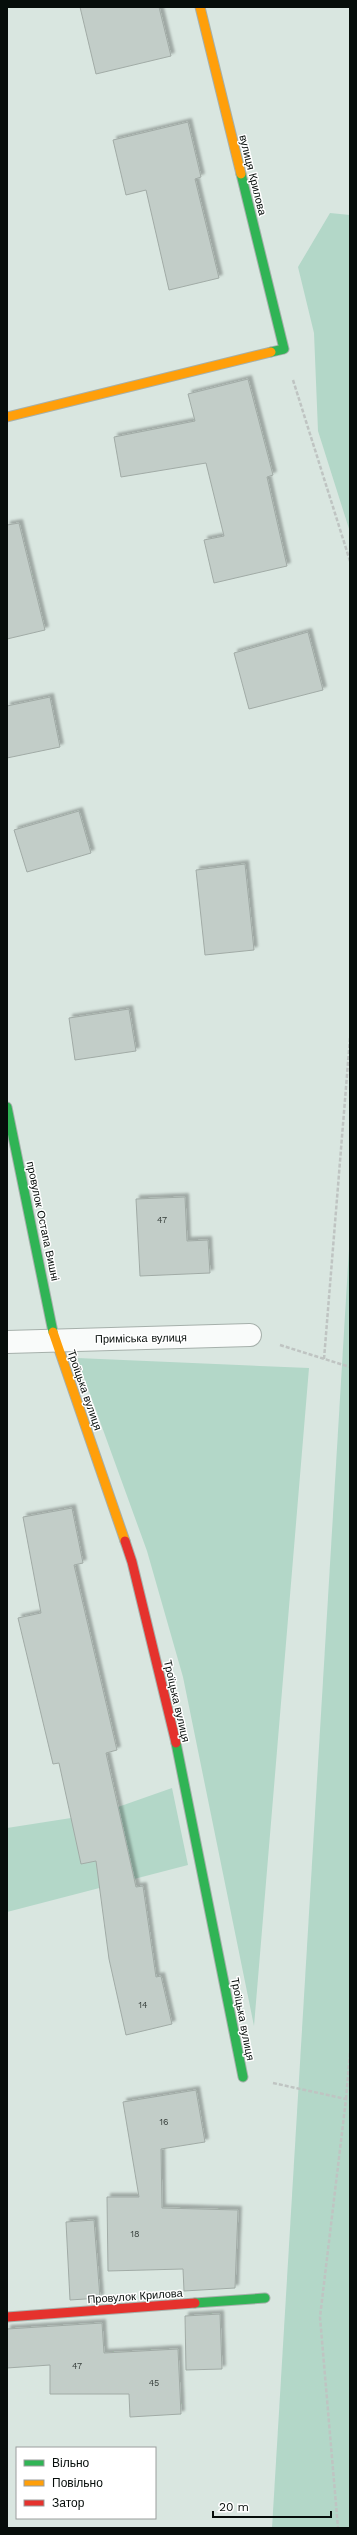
<svg xmlns="http://www.w3.org/2000/svg" width="357" height="2535" viewBox="0 0 357 2535" font-family="'Work Sans',sans-serif">
  <style>
    .green { fill: #b3d7c8 }
    .building { fill: #c2cdc8; stroke: #a1aba6; filter: url(#shadow) }
    .lines { fill: none; stroke-linecap: round; stroke-linejoin: round }
    .street-casing { stroke: #a6b0ab; stroke-width: 24 }
    .fast-casing { stroke: #a6b0ab; stroke-width: 11 }
    .slow-casing { stroke: #a6b0ab; stroke-width: 11 }
    .jam-casing { stroke: #a6b0ab; stroke-width: 11 }
    .path { stroke: #bfc4c2; stroke-width: 2.5; stroke-dasharray: 4 2; stroke-linecap: butt }
    .street { stroke: #f9fbfa; stroke-width: 22 }
    .fast { stroke: #30b455; stroke-width: 9 }
    .slow { stroke: #ff9f0a; stroke-width: 9 }
    .jam { stroke: #e5322d; stroke-width: 9 }
    .labels { text-anchor: middle; stroke-width: 3; stroke-linejoin: round; paint-order: stroke }
    .number-label { font-size: 9px; fill: #363e3a }
    .street-label { font-size: 11px; fill: #060d0a; stroke: #fff }
  </style>
  <defs>
    <filter id="shadow"><feDropShadow dx="3.5" dy="-3.5" stdDeviation="1" flood-color="#0004"/></filter>
  </defs>
  <rect width="100%" height="100%" fill="#d9e6e0"/>
  <g class="green">
    <path d="M330,213L350,215V532L318,431L314,333L298,267Z"/>
    <path d="M350,1232V2528H272Z"/>
    <path d="M77,1358L309,1368L254,2026L183,1677L147,1551Z"/>
    <path d="M172,1788L188,1865L7,1912V1828L71,1818L118,1807Z"/>
  </g>
  <g class="building">
    <path d="M80,7H159L171,56L96,74Z"/>
    <path d="M188,122L201,177L195,179L219,278L169,290L146,190L126,195L113,140Z"/>
    <path d="M248,379L273,475L267,477L287,566L214,583L204,540L224,536L206,463L121,477L114,437L195,421L188,394Z"/>
    <path d="M19,523L45,630L7,639V525Z"/>
    <path d="M308,632L323,690L249,709L234,653Z"/>
    <path d="M50,697L60,747L7,758V706Z"/>
    <path d="M79,811L91,853L27,872L14,830Z"/>
    <path d="M245,864L254,950L205,955L196,870Z"/>
    <path d="M129,1009L136,1051L75,1060L69,1018Z"/>
    <path d="M185,1197L187,1241L208,1240L210,1273L140,1276L136,1199Z"/>
    <path d="M72,1508L83,1563L74,1565L117,1750L106,1753L136,1887L143,1886L156,1977L161,1976L172,2024L126,2035L109,1959L96,1861L81,1864L59,1763L53,1764L18,1618L41,1613L23,1517Z"/>
    <path d="M196,2090L205,2142L161,2149L162,2208L238,2210L235,2288L184,2291L183,2269L108,2271L107,2197H139L123,2102Z"/>
    <path d="M94,2220L100,2298L70,2300L66,2222Z"/>
    <path d="M220,2314L222,2369L186,2370L185,2316Z"/>
    <path d="M102,2323L104,2353L178,2349L181,2414L130,2417L129,2394H50V2365L7,2368V2329Z"/>
  </g>
  <g class="lines">
    <defs>
      <path id="street" d="M7,1342L250,1335"/>
      <g id="fast">
        <path d="M241,174L284,349L271,352"/>
        <path d="M7,1107L53,1332"/>
        <path d="M176,1743L243,2077"/>
        <path d="M195,2303L265,2298"/>
      </g>
      <g id="slow">
        <path d="M200,7L241,174"/>
        <path d="M7,417L271,352"/>
        <path d="M53,1332L125,1541"/>
      </g>
      <g id="jam">
        <path d="M125,1541L132,1562L176,1743"/>
        <path d="M7,2317L195,2303"/>
      </g>
    </defs>
    <use href="#street" class="street-casing"/>
    <use href="#fast" class="fast-casing"/>
    <use href="#slow" class="slow-casing"/>
    <use href="#jam" class="jam-casing"/>
    <g class="path">
      <path d="M293,380L350,561"/>
      <path d="M280,1345L350,1367"/>
      <path d="M324,1359L350,1038"/>
      <path d="M273,2083L346,2099L320,2317L338,2528"/>
      <path d="M346,2099L350,2052"/>
    </g>
    <use href="#street" class="street"/>
    <use href="#fast" class="fast"/>
    <use href="#slow" class="slow"/>
    <use href="#jam" class="jam"/>
  </g>
  <g class="labels">
    <g class="number-label">
      <text x="162" y="1223">47</text>
      <text x="143" y="2008">14</text>
      <text x="164" y="2125">16</text>
      <text x="135" y="2237">18</text>
      <text x="77" y="2369">47</text>
      <text x="154" y="2386">45</text>
    </g>
    <g class="street-label">
      <text transform="translate(253 175) rotate(76)" y="4">вулиця Крилова</text>
      <text transform="translate(43 1221) rotate(78)" y="4">провулок Остапа Вишні</text>
      <text transform="translate(141 1338) rotate(-1)" y="4">Приміська вулиця</text>
      <text transform="translate(85 1390) rotate(71)" y="4">Троїцька вулиця</text>
      <text transform="translate(177 1701) rotate(77)" y="4">Троїцька вулиця</text>
      <text transform="translate(243 2019) rotate(79)" y="4">Троїцька вулиця</text>
      <text transform="translate(135 2296) rotate(-4)" y="4">Провулок Крилова</text>
    </g>
  </g>
  <rect width="357" height="2535" fill="none" stroke="#060d0a" stroke-width="16"/>
  <rect x="16" y="2447" width="140" height="72" fill="#ffffff" stroke="#9b9e9d"/>
  <rect x="24" y="2460" width="20" height="6" fill="#30b455" stroke="#9b9e9d"/>
  <text x="52" y="2467" font-size="12" fill="#060d0a">Вільно</text>
  <rect x="24" y="2480" width="20" height="6" fill="#ff9f0a" stroke="#9b9e9d"/>
  <text x="52" y="2487" font-size="12" fill="#060d0a">Повільно</text>
  <rect x="24" y="2500" width="20" height="6" fill="#e5322d" stroke="#9b9e9d"/>
  <text x="52" y="2507" font-size="12" fill="#060d0a">Затор</text>
  <path d="M213 2511v6h118v-6" fill="none" stroke="#060d0a" stroke-width="2"/>
  <text x="219" y="2511" font-size="12" fill="#060d0a" stroke="#ffffff" stroke-width="3" paint-order="stroke">20 m</text>
</svg>
